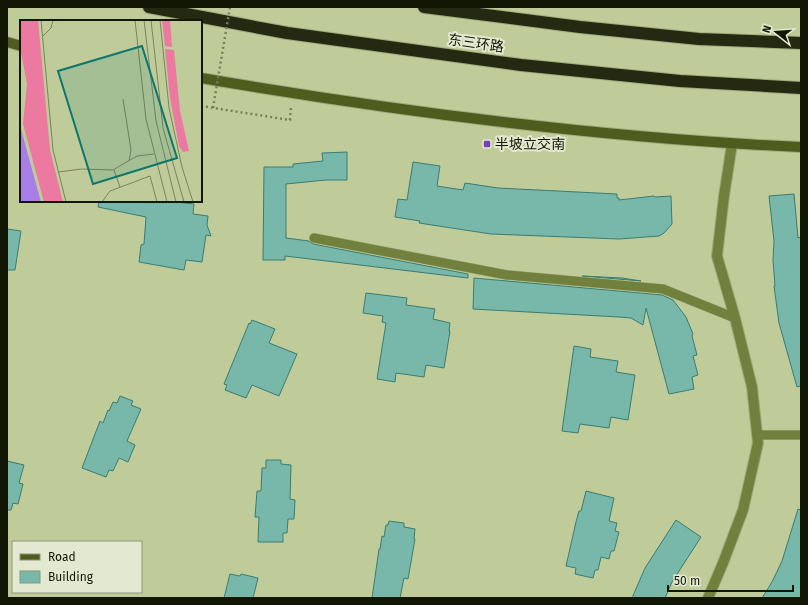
<svg xmlns="http://www.w3.org/2000/svg" width="808" height="605" viewBox="0 0 808 605" font-family="'Fira Sans','Noto Sans SC',sans-serif">
  <style>
    .building { fill: #77b8ab; stroke: #3b7c70 }
    .lines { fill: none; stroke-linecap: round; stroke-linejoin: round }
    .lane-casing { stroke: #a0ab7f; stroke-width: 10 }
    .street-casing { stroke: #a0ab7f; stroke-width: 12 }
    .secondary-casing { stroke: #a0ab7f; stroke-width: 12 }
    .highway-casing { stroke: #a0ab7f; stroke-width: 14 }
    .path { stroke: #77805b; stroke-width: 2.5; stroke-dasharray: 2 3; stroke-linecap: butt }
    .lane { stroke: #71813d; stroke-width: 9 }
    .street { stroke: #71813d; stroke-width: 10 }
    .secondary { stroke: #4e5c1e; stroke-width: 10 }
    .highway { stroke: #242a11; stroke-width: 12 }
    .path-bridge { stroke: #77805b; stroke-width: 2.5; stroke-dasharray: 2 3; stroke-linecap: butt }
    .poi-dot { fill: #7641b8; stroke: #e2e9d0; stroke-width: 1.5 }
    .labels { text-anchor: middle; stroke-width: 4; stroke-linejoin: round; paint-order: stroke }
    .street-label { font-size: 14px; fill: #121604; stroke: #e2e9d0 }
    .poi-label { font-size: 14px; fill: #121604; stroke: #e2e9d0; text-anchor: start }
    .inset-road { fill: none; stroke: #7a835e; stroke-width: 1 }
    .view { fill: #0f766e; fill-opacity: 0.15; stroke: #0f766e; stroke-width: 2 }
    .inset-edge { fill: none; stroke: #121604; stroke-width: 2 }
  </style>
  <rect width="100%" height="100%" fill="#bfcc9a"/>
  <g class="building">
    <path d="M347,152V180H326L286,184V238L309,241L313,244L468,274V278L285,256V260H263L264,167H293V164L323,161L322,153Z"/>
    <path d="M413,162L440,166L437,186L463,190L465,183L498,188L617,194V198H619V200L654,196L655,197L671,196L672,224L664,233L659,236L619,239L491,234L419,223L420,221L395,217L398,199L407,200Z"/>
    <path d="M794,194L798,238L801,237V386L797,387L779,323L774,286H775L773,260L774,241L769,196Z"/>
    <path d="M99,201H168L194,204L193,214L208,216L207,225L211,236L206,235L202,262L186,260L184,270L139,262L141,245L144,244L146,217L98,207Z"/>
    <path d="M7,229L21,231L15,270H7Z"/>
    <path d="M582,276L622,278L641,281Z"/>
    <path d="M474,278L662,295L673,300L686,317L693,334L692,336L697,355L693,356L698,375L692,377L694,389L669,394L646,308L643,325L631,318L619,317L473,309Z"/>
    <path d="M366,293L407,298L406,305L435,309L433,319L450,323L449,331H450L444,368L426,365L424,377L396,373L395,382L377,379L386,323L382,322L383,316L363,313Z"/>
    <path d="M252,320L275,329L269,343L297,354L279,396L252,385L246,398L225,390L227,385L224,384L249,323L250,324Z"/>
    <path d="M574,346L591,349L590,357L618,361L616,372L635,375L628,420L611,417L609,428L580,424L578,433L562,431Z"/>
    <path d="M120,396L133,401L131,405L141,409L127,441L135,445L128,462L119,458L113,471L109,470L106,477L82,468L100,421L103,423L108,410L109,411L113,402L117,403Z"/>
    <path d="M266,460H281V464L291,465L290,499L295,500L294,519H288L287,533H283V542H258L259,517H255L257,491H261L262,468H266Z"/>
    <path d="M7,461L24,465L19,483L23,484L18,504L13,503L11,510H7Z"/>
    <path d="M586,491L614,498L609,521L617,523L615,531L619,532L614,551H611L609,559L601,557L598,570H595L593,578L575,574L576,568L566,566L576,522L579,511H581Z"/>
    <path d="M798,509L801,510V598H762L772,582L782,561Z"/>
    <path d="M676,520L701,537L672,582L665,598H632L645,568Z"/>
    <path d="M389,521L404,523V527L415,529L414,539H415L408,579L404,578L400,598H372L379,549H380L382,536L384,537L386,525H388Z"/>
    <path d="M230,574L240,576L241,574L258,578L253,598H224Z"/>
  </g>
  <g class="lines">
    <defs>
      <g id="lane">
        <path d="M314,238L507,275L663,289L735,318"/>
        <path d="M757,435H801"/>
      </g>
      <path id="street" d="M708,598L723,563L743,510L758,443L752,387L735,318L717,256L724,196L732,144"/>
      <g id="secondary">
        <path d="M7,42L21,46"/>
        <path d="M201,78C400,112 600,138 801,147"/>
      </g>
      <g id="highway">
        <path d="M149,7L287,33L521,65L680,81L801,88"/>
        <path d="M424,7L580,27L699,39L801,43"/>
      </g>
    </defs>
    <use href="#lane" class="lane-casing"/>
    <use href="#street" class="street-casing"/>
    <use href="#secondary" class="secondary-casing"/>
    <use href="#highway" class="highway-casing"/>
    <path class="path" d="M201,106L290,120L291,106"/>
    <use href="#lane" class="lane"/>
    <use href="#street" class="street"/>
    <use href="#secondary" class="secondary"/>
    <use href="#highway" class="highway"/>
    <path class="path-bridge" d="M213,108L230,7"/>
  </g>
  <rect class="poi-dot" x="483" y="140" width="8" height="8" rx="2"/>
  <g class="labels">
    <g class="street-label">
      <text transform="translate(476 43) rotate(8)" y="5">东三环路</text>
    </g>
    <g class="poi-label">
      <text x="495" y="149">半坡立交南</text>
    </g>
  </g>
  <g transform="translate(20 20)">
    <rect width="182" height="182" fill="#bfcc9a"/>
    <path d="M0,0H18L30,130L43,182H24L3,104L7,64L0,27ZM142,0H150L152,27L145,26ZM145,29L154,30L160,91L169,131L163,132L159,126L150,78Z" fill="#ec799f"/>
    <path d="M0,96L1,109L21,182H0Z" fill="#a67ee5"/>
    <path class="inset-road" d="M21,0L33,130L46,182M115,0L126,99L147,182M124,0L136,101L156,182M131,0L143,108L164,182M140,0L149,88L162,147L173,182M23,16L31,8L33,0M103,79L111,130L109,141M94,150L100,167M38,152L62,149L93,150L117,136L134,134M82,182L90,171L130,156L137,182"/>
    <path class="view" d="M122,26L157,138L73,164L38,51Z"/>
    <rect width="182" height="182" class="inset-edge"/>
  </g>
  <rect width="808" height="605" fill="none" stroke="#121604" stroke-width="16"/>
  <rect x="12" y="541" width="130" height="52" fill="#e2e9d0" stroke="#8f957e"/>
  <rect x="20" y="554" width="20" height="6" fill="#4e5c1e" stroke="#8f957e"/>
  <text x="48" y="561" font-size="12" fill="#121604">Road</text>
  <rect x="20" y="571" width="20" height="12" fill="#77b8ab" stroke="#8f957e"/>
  <text x="48" y="581" font-size="12" fill="#121604">Building</text>
  <g transform="translate(776 32) rotate(287)" stroke="#e2e9d0" stroke-width="3" paint-order="stroke">
  <path d="M0-3L7 15L0 10L-7 15Z" fill="#121604"/>
  <text y="-6" font-size="11" font-weight="bold" text-anchor="middle" fill="#121604">N</text>
  </g>
  <path d="M668 585v6h125v-6" fill="none" stroke="#121604" stroke-width="2"/>
  <text x="674" y="585" font-size="12" fill="#121604" stroke="#e2e9d0" stroke-width="3" paint-order="stroke">50 m</text>
</svg>
